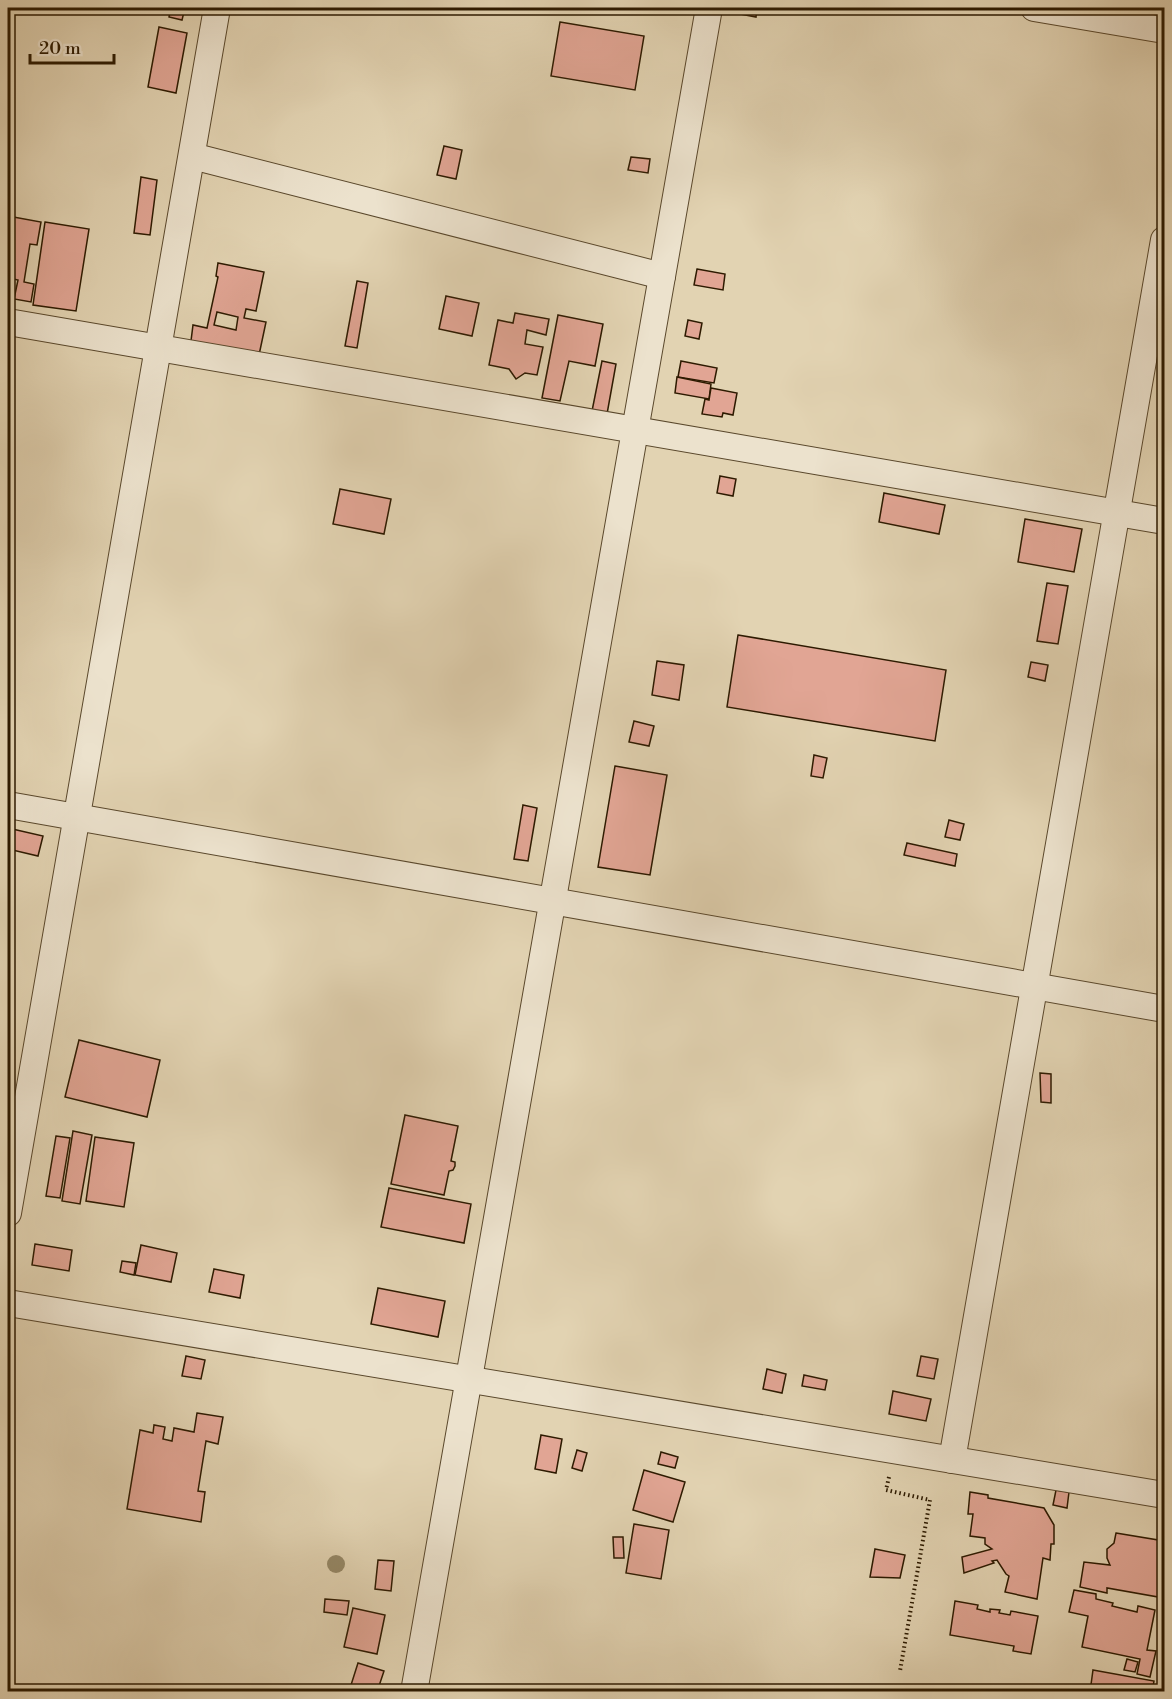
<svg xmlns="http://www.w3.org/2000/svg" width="1172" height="1699" viewBox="0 0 1172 1699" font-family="'Libre Bodoni',serif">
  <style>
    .building { fill: #e1a594; stroke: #2d1a00; stroke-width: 1.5; fill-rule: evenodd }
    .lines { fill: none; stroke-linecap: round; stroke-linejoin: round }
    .minor-casing { stroke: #5a482c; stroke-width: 28 }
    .path { stroke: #2d1a00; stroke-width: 4; stroke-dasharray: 1.5 3; stroke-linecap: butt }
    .minor { stroke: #ece2cd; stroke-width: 26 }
    .tree { fill: #958867 }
  </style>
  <rect width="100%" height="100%" fill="#e2d3b2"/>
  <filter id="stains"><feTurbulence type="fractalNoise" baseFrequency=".00333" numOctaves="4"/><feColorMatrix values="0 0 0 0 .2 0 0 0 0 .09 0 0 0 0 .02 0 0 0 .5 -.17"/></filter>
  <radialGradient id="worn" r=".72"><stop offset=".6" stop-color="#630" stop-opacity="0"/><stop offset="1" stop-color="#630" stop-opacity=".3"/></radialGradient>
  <g class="building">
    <path d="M171,8H185L182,20L169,17Z"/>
    <path d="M742,8H757L756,17L740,14Z"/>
    <path d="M560,22L644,36L635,90L551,76Z"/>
    <path d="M159,27L187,33L176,93L148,87Z"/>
    <path d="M444,146L462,150L456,179L437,175Z"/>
    <path d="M631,157L650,159L648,173L628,170Z"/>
    <path d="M141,177L157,180L150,235L134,233Z"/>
    <path d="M8,216L41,222L37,245L30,244L24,282L34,284L31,302L14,299L18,280L9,278L8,288Z"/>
    <path d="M45,222L89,229L76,311L33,305Z"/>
    <path d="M218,263L264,272L256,311L246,309L244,318L266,322L259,355L191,341L193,325L207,328L218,277L216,276ZM217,312L238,317L236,330L214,325Z"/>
    <path d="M697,269L725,274L723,290L694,285Z"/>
    <path d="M357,281L368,283L357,348L345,346Z"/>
    <path d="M446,296L479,303L472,336L439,329Z"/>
    <path d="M515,313L549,319L546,335L527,330L525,344L543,347L537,375L525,373L516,379L509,369L489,365L498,320L513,323Z"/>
    <path d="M558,315L603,324L595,366L569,361L560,401L542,398Z"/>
    <path d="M688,320L702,323L699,339L685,336Z"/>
    <path d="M602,361L616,364L607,414L592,411Z"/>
    <path d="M681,361L717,368L714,383L678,377Z"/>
    <path d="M677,377L711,384L709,399L675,393Z"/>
    <path d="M711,388L737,393L733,415L723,413L722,417L702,414L705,399L709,400Z"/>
    <path d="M720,476L736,479L733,496L717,493Z"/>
    <path d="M340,489L391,499L384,534L333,524Z"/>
    <path d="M884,493L945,505L939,534L879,522Z"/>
    <path d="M1025,519L1082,529L1074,572L1018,562Z"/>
    <path d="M1047,583L1068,586L1058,644L1037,641Z"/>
    <path d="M738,635L946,670L935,741L727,707Z"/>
    <path d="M657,661L684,665L679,700L652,695Z"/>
    <path d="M1031,662L1048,665L1045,681L1028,677Z"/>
    <path d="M634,721L654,726L649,746L629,742Z"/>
    <path d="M814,755L827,758L823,778L811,776Z"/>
    <path d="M615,766L667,775L650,875L598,867Z"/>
    <path d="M523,805L537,808L528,861L514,859Z"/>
    <path d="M949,820L964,824L960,840L945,837Z"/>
    <path d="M8,828L43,836L38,856L8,849Z"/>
    <path d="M907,843L957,854L955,866L904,855Z"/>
    <path d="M79,1040L160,1060L147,1117L65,1097Z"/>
    <path d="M1040,1073L1051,1074V1103L1041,1102Z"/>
    <path d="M405,1115L458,1126L451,1161L455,1162V1166L453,1170L449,1171L444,1195L391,1184Z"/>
    <path d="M73,1131L92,1135L80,1204L62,1201Z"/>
    <path d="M56,1136L70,1138L60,1198L46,1196Z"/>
    <path d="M95,1137L134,1143L124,1207L86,1201Z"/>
    <path d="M389,1188L471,1204L464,1243L381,1227Z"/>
    <path d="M35,1244L72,1250L69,1271L32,1265Z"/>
    <path d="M141,1245L177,1253L171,1282L135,1275Z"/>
    <path d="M122,1261L136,1263L134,1275L120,1272Z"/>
    <path d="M214,1269L244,1275L240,1298L209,1292Z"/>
    <path d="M378,1288L445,1301L438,1337L371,1324Z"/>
    <path d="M186,1356L205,1360L201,1379L182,1376Z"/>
    <path d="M921,1356L938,1359L934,1379L917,1376Z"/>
    <path d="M767,1369L786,1374L782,1393L763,1389Z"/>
    <path d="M804,1375L827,1380L825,1390L802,1386Z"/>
    <path d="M893,1391L931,1399L926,1421L889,1414Z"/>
    <path d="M197,1413L223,1417L218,1444L206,1441L198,1491L205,1492L201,1522L127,1509L140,1430L153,1433L154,1425L165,1427L163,1439L172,1441L174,1428L194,1432Z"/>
    <path d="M541,1435L562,1439L556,1473L535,1469Z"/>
    <path d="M577,1450L587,1453L582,1471L572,1468Z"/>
    <path d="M661,1452L678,1457L675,1468L658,1464Z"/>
    <path d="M644,1470L685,1482L673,1522L633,1510Z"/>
    <path d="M1056,1490L1069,1492L1067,1508L1053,1505Z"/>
    <path d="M970,1492L988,1495V1498L1044,1508L1054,1525V1544H1051L1050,1560L1043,1558L1037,1599L1005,1592L1009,1576L1006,1574L997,1560L992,1561L994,1563L964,1573L962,1557L992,1549L985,1544V1538L970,1536L973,1514H968Z"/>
    <path d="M634,1524L669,1530L661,1579L626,1573Z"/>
    <path d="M1116,1533L1164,1541V1598L1107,1588V1593L1080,1587L1084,1562L1110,1565L1107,1558V1549L1114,1543Z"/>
    <path d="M613,1537H623L624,1558H614Z"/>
    <path d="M875,1549L905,1555L900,1578L870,1577Z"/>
    <path d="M378,1560L394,1561L391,1591L375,1589Z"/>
    <path d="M1074,1590L1096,1594V1599L1113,1603L1112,1606L1137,1612L1138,1606L1155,1610L1147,1650L1156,1651L1150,1677L1137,1674L1140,1659L1082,1647L1088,1616L1069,1612Z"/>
    <path d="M325,1599L349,1601L347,1615L324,1612Z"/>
    <path d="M955,1601L978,1605L977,1609L990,1612V1609L1000,1610L999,1613L1010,1615L1011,1611L1038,1616L1031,1654L1013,1651L1014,1646L950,1635Z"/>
    <path d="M353,1608L385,1615L377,1654L344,1647Z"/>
    <path d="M1127,1659L1138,1662L1135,1672L1124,1670Z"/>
    <path d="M358,1663L384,1671L377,1692H372L351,1685Z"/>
    <path d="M1093,1670L1154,1681L1152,1692H1090Z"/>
  </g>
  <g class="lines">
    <defs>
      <g id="minor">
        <path d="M1034,8L1164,30"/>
        <path d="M192,156L662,276"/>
        <path d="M8,322L1164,521"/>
        <path d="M8,805L1164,1009"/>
        <path d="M8,1213L217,8"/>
        <path d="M8,1303L1164,1495"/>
        <path d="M952,1460L1164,240"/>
        <path d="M414,1692L709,8"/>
      </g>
    </defs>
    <use href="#minor" class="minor-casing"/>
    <path class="path" d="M889,1477L886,1490L930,1500L900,1671"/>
    <use href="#minor" class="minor"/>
  </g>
  <circle class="tree" cx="336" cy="1564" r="9"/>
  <rect width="1172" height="1699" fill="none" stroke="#e2d3b2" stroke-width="30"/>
  <rect x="9" y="9" width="1154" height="1681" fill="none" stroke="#2d1a00" stroke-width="3"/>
  <rect x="15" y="15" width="1142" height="1669" fill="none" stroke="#2d1a00" stroke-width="1.5"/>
  <path d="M30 54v9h84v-9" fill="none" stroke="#2d1a00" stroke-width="3"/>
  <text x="39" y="54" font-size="18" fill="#2d1a00" stroke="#ece2cd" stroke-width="4.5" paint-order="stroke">20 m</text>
  <rect width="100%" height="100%" filter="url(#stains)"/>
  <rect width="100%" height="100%" fill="url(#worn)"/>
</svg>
